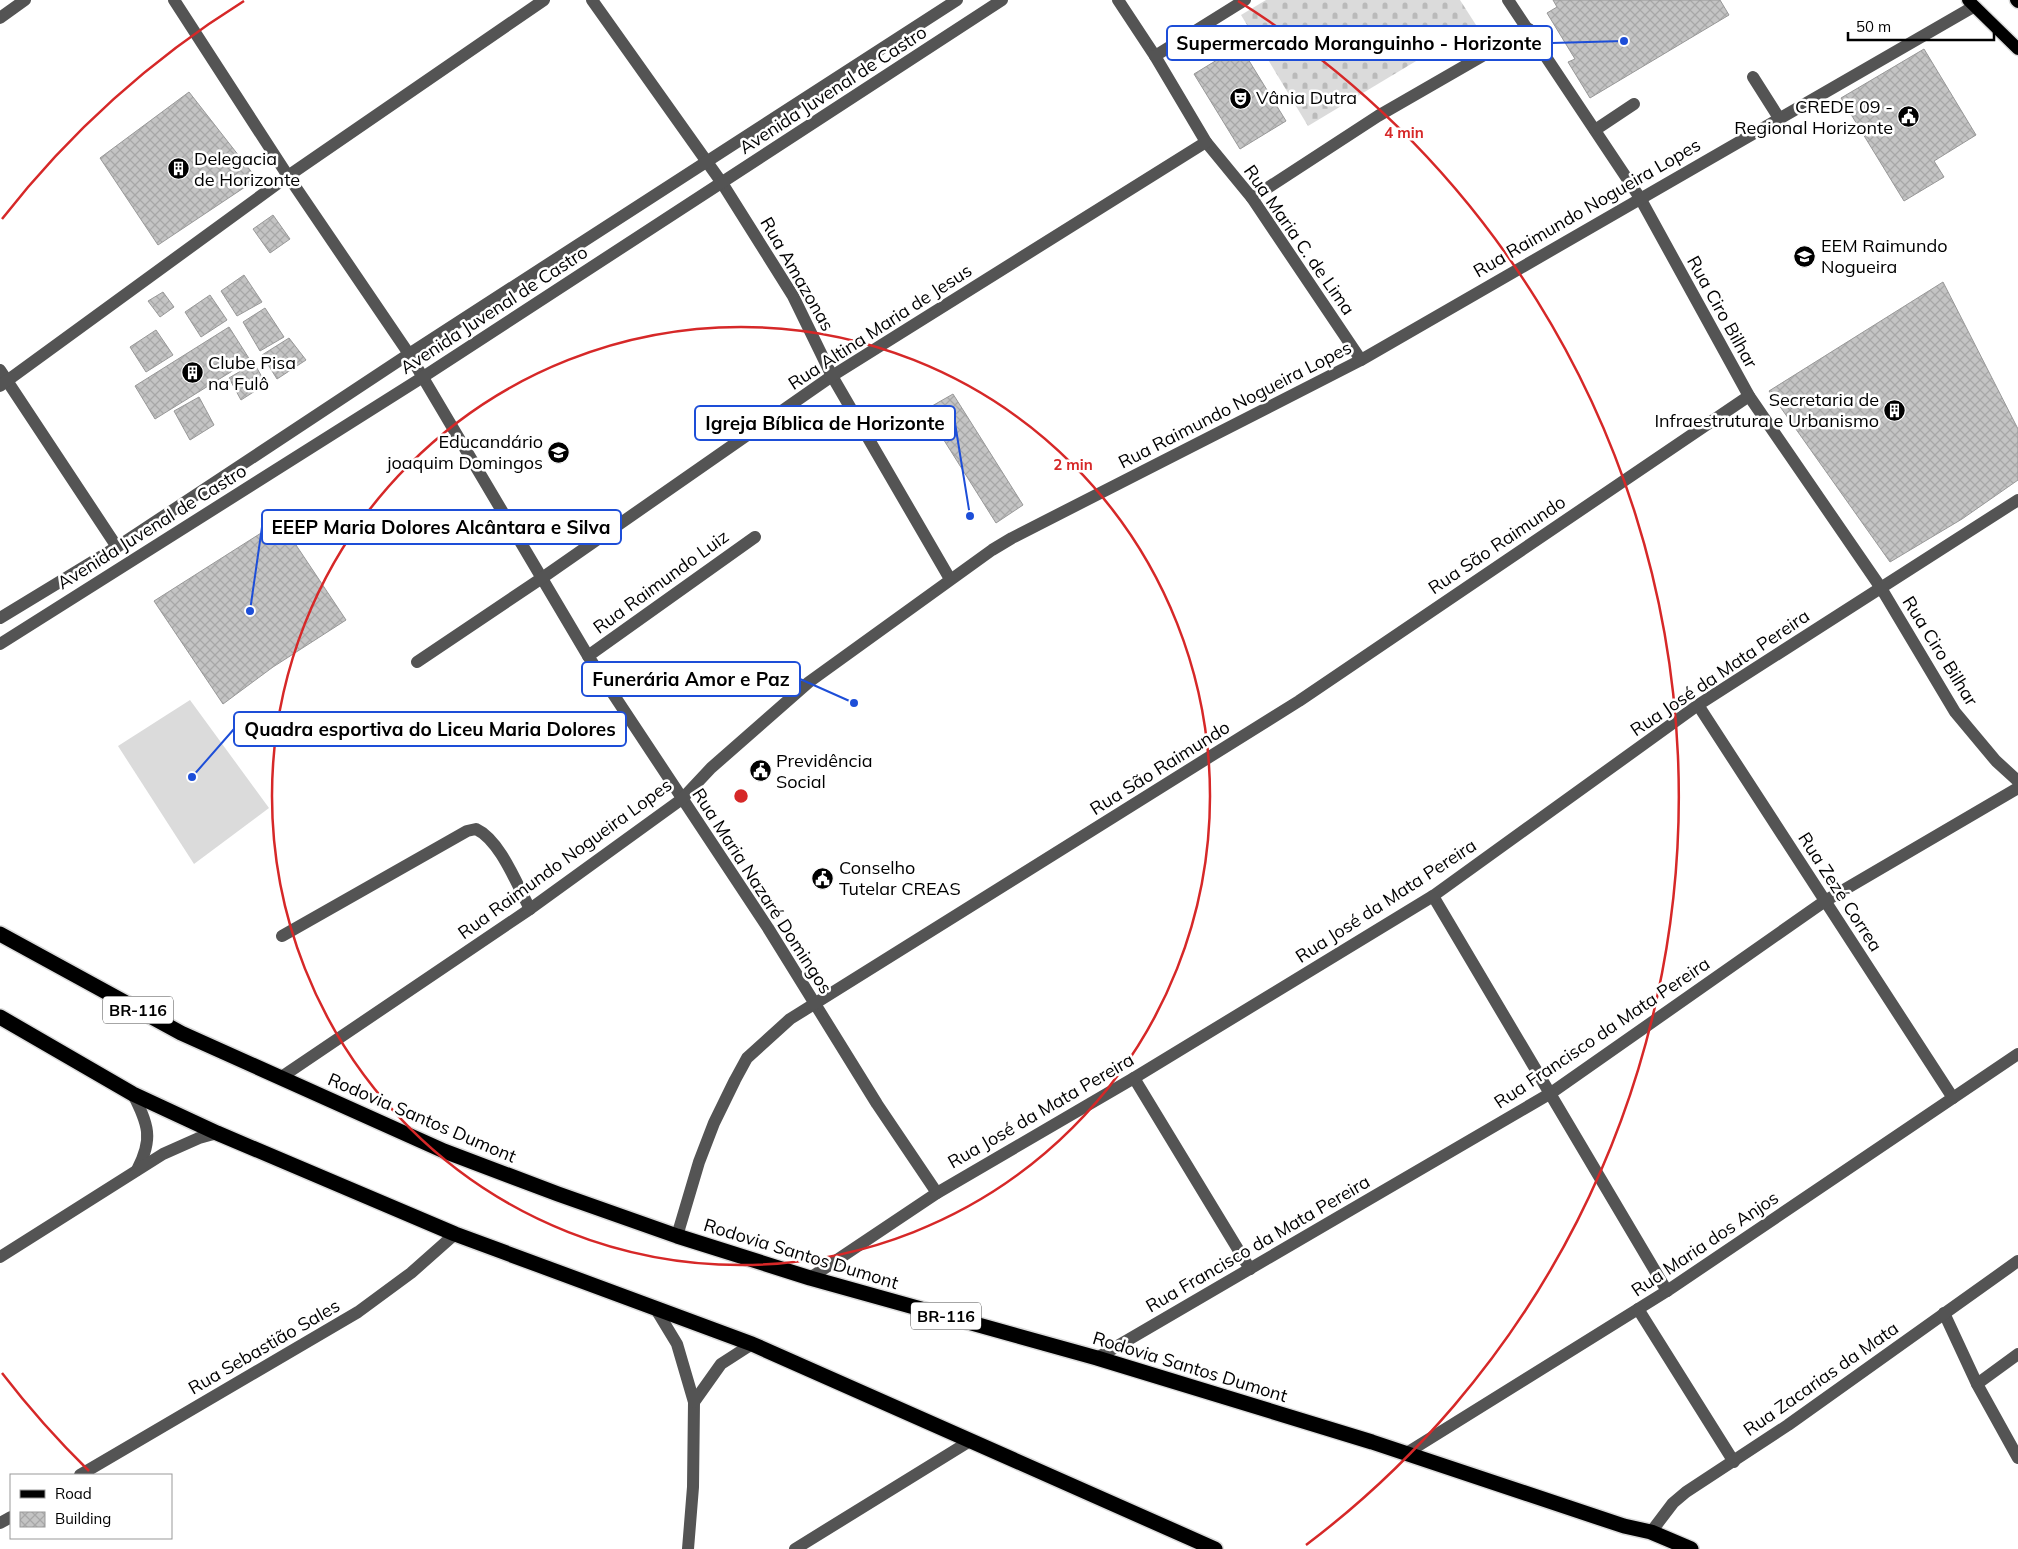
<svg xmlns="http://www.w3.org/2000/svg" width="2018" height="1549" viewBox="0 0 2018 1549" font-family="Mulish,sans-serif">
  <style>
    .cemetery { fill: url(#cemetery-stones) }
    .garden { fill: #dbdbdb }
    .building { fill: url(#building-cross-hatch); stroke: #989898 }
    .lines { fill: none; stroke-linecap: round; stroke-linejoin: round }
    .major-casing { stroke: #dbdbdb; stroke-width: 15 }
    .highway-casing { stroke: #dbdbdb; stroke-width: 18 }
    .minor { stroke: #545454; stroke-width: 12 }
    .major { stroke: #000; stroke-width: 12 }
    .highway { stroke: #000; stroke-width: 15 }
    .ring { fill: none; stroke: #d62828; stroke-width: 2.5 }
    .labels { text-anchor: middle; stroke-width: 5; stroke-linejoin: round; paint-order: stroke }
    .shield { fill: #fff; stroke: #4c4c4c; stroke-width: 1 }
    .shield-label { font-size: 16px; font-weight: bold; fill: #000 }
    .street-label { font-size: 18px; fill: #000; stroke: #fff }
    .poi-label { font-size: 18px; fill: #000; stroke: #fff; text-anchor: start }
    .centre { fill: #d62828; stroke: #fff; stroke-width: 2.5 }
    .ring-label { font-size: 15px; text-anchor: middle; font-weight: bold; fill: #d62828; stroke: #fff; stroke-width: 5; stroke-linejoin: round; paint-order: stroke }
    .leader { fill: none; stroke: #1d4ed8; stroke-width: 2 }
    .callout-dot { fill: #1d4ed8; stroke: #fff; stroke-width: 2 }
    .callout { fill: #fff; stroke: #1d4ed8; stroke-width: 2 }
    .callout-label { font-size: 19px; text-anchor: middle; font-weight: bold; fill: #000 }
  </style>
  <defs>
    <pattern id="cemetery-stones" width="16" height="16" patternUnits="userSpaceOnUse" patternTransform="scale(1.25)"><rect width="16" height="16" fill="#dbdbdb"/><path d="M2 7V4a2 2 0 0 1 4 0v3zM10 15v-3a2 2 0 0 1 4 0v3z" fill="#bababa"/></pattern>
    <pattern id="building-cross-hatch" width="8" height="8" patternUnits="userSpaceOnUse" patternTransform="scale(1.25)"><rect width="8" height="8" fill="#c4c4c4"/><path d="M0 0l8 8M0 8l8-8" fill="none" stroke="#a7a7a7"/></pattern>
  </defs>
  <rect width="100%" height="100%" fill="#fff"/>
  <path class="cemetery" d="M1266,0H1460L1476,25L1308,126L1241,15Z"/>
  <path class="garden" d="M190,700L269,808L194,864L118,746Z"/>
  <g class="building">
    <path d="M1553,0H1720L1729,15L1590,98L1568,62L1575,59L1547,13L1557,7Z"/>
    <path d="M1240,46L1286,121L1240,149L1194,74Z"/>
    <path d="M1924,49L1976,135L1934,161L1944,177L1904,201L1841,98Z"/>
    <path d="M189,92L257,179L158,245L100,158Z"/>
    <path d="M273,215L290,239L270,253L253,229Z"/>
    <path d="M244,275L262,302L237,316L221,291Z"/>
    <path d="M1943,282L2018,429V480L1962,519L1890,562L1769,391Z"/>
    <path d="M163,292L174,307L160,317L148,301Z"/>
    <path d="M210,295L227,320L201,337L185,312Z"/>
    <path d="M265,308L284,337L260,351L243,322Z"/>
    <path d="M229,327L250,360L155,419L135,386Z"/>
    <path d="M156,330L173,355L146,372L130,347Z"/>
    <path d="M289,338L306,360L277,379L262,355Z"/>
    <path d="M254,363L266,384L241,400L229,378Z"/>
    <path d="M953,394L1023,505L996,523L925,410Z"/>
    <path d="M199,397L214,425L190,440L174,411Z"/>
    <path d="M280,521L346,620L273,667L223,704L154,601Z"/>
  </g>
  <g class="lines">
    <defs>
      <g id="major">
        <path d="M1968,0L2018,49"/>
        <path d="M2016,0L2018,2"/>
      </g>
      <g id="highway">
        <path d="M0,934L181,1033L444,1151L558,1194L677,1236L810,1278L1097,1358L1372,1442L1624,1526L1651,1532L1691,1549"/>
        <path d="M0,1017L133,1094L217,1133L455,1234L752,1344L1215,1549"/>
      </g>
    </defs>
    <use href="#major" class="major-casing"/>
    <use href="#highway" class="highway-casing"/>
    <g class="minor">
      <path d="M174,0L288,176L409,354L588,656L768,928L877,1104L937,1193"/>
      <path d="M592,0L722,183L793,296L832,376L950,579"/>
      <path d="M1118,0L1155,56L1206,142L1252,198L1361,360"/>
      <path d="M1508,0L1640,198L1749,396L1881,588L1955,712L1996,761L2018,781"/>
      <path d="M0,18L25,0"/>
      <path d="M1155,56L1245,0"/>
      <path d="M1753,77L1779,118"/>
      <path d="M1595,130L1634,104"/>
      <path d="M1252,198L1378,116L1529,29"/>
      <path d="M0,370L117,547"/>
      <path d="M0,386L288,176L544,0"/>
      <path d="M0,618L117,547L409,354L957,0"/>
      <path d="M0,644L423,377L1002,0"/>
      <path d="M588,656L755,537"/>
      <path d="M417,662L542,578L832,376L1206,142"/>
      <path d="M1698,705L1953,1098"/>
      <path d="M1433,896L1667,1291"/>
      <path d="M282,936L467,831L476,829C500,840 517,885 530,909"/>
      <path d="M280,1078L530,909L682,799L711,768L809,682L992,550L1012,538L1361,360L1973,7"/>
      <path d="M1134,1078L1250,1269"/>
      <path d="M133,1094C148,1125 154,1138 137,1170"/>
      <path d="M677,1236L699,1162L714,1123L735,1080L747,1058L790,1019L1299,701L1749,396"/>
      <path d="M0,1257L163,1154L199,1138L217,1133"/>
      <path d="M810,1278L937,1193L1134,1078L1433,896L1698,705L2018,500"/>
      <path d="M1638,1309L1734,1462"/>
      <path d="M657,1311L677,1344L694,1402L693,1487L688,1549"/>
      <path d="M1944,1313L1977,1384L2018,1458"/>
      <path d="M1097,1358L1551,1093L1825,901L2018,788"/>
      <path d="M1977,1384L2018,1354"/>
      <path d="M694,1402L721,1364L752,1344"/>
      <path d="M1405,1454L1667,1291L2018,1054"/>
      <path d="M80,1475L358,1312L411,1273L455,1234"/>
      <path d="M0,1523L11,1517"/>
      <path d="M1651,1532L1673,1503L1686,1492L1788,1425L2018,1261"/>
      <path d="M795,1549L970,1441"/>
    </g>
    <use href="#major" class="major"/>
    <use href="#highway" class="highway"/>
  </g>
  <g class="ring">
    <circle cx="741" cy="796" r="469"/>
    <path d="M89 1471A938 938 0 0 1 2 1373M2 219A938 938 0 0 1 244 1M1238 1A938 938 0 0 1 1306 1545"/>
  </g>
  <defs>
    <symbol id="theatre-disc" viewBox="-11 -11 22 22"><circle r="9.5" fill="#000" stroke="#fff"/><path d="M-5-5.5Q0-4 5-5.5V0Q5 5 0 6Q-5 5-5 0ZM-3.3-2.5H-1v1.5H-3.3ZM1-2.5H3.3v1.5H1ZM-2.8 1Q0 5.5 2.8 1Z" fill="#fff"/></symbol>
    <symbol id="civic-disc" viewBox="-11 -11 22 22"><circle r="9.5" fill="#000" stroke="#fff"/><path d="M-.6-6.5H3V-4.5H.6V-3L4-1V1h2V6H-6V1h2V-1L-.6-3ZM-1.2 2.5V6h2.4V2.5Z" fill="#fff"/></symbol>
    <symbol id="building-disc" viewBox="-11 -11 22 22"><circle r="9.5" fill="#000" stroke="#fff"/><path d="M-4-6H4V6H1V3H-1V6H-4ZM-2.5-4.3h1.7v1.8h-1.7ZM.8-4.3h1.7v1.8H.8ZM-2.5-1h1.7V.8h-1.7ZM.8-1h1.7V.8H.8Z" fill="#fff"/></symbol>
    <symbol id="school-disc" viewBox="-11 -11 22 22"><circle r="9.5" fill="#000" stroke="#fff"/><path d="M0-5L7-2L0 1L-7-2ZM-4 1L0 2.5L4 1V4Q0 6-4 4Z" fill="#fff"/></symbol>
  </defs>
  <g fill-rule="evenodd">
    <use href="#theatre-disc" x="1228" y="86" width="25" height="25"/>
    <use href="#civic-disc" x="1896" y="104" width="25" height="25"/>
    <use href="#building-disc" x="166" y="156" width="25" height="25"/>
    <use href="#school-disc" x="1792" y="244" width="25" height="25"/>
    <use href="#building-disc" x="180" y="360" width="25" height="25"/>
    <use href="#building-disc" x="1882" y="398" width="25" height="25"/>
    <use href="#school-disc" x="546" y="440" width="25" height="25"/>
    <use href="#civic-disc" x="748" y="758" width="25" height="25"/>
    <use href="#civic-disc" x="810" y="866" width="25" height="25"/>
  </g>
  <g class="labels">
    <g class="shield">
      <rect x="103" y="996.5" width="70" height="27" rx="4"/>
      <rect x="911" y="1302.5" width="70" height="27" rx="4"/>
    </g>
    <g class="shield-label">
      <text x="138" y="1016">BR-116</text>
      <text x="946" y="1322">BR-116</text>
    </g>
    <g class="street-label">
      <text transform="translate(833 90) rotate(-33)" y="6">Avenida Juvenal de Castro</text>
      <text transform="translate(1587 208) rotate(-30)" y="6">Rua Raimundo Nogueira Lopes</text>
      <text transform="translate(1299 240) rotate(55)" y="6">Rua Maria C. de Lima</text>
      <text transform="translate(797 274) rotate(60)" y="6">Rua Amazonas</text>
      <text transform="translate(494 310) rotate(-33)" y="6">Avenida Juvenal de Castro</text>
      <text transform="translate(1722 312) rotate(61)" y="6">Rua Ciro Bilhar</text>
      <text transform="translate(880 327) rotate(-33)" y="6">Rua Altina Maria de Jesus</text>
      <text transform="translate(1235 405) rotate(-27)" y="6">Rua Raimundo Nogueira Lopes</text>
      <text transform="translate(152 527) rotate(-32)" y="6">Avenida Juvenal de Castro</text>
      <text transform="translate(1497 545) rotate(-34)" y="6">Rua São Raimundo</text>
      <text transform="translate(661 582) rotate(-36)" y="6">Rua Raimundo Luiz</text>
      <text transform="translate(1940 651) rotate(58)" y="6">Rua Ciro Bilhar</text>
      <text transform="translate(1720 673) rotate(-34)" y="6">Rua José da Mata Pereira</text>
      <text transform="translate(1160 768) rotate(-32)" y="6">Rua São Raimundo</text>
      <text transform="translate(565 859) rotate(-36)" y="6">Rua Raimundo Nogueira Lopes</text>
      <text transform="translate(762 891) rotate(57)" y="6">Rua Maria Nazaré Domingos</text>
      <text transform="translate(1840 892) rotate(57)" y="6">Rua Zezé Correa</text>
      <text transform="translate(1386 901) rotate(-33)" y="6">Rua José da Mata Pereira</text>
      <text transform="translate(1602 1033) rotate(-34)" y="6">Rua Francisco da Mata Pereira</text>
      <text transform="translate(1041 1111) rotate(-30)" y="6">Rua José da Mata Pereira</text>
      <text transform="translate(422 1118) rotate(23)" y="6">Rodovia Santos Dumont</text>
      <text transform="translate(1258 1244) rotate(-30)" y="6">Rua Francisco da Mata Pereira</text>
      <text transform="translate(1705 1244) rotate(-34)" y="6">Rua Maria dos Anjos</text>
      <text transform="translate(801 1254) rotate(17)" y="6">Rodovia Santos Dumont</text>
      <text transform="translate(264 1347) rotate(-30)" y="6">Rua Sebastião Sales</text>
      <text transform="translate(1190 1367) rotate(17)" y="6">Rodovia Santos Dumont</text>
      <text transform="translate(1821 1379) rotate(-35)" y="6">Rua Zacarias da Mata</text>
    </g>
    <g class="poi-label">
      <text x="1256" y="104">Vânia Dutra</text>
      <text x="1893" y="113" text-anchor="end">CREDE 09 -<tspan x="1893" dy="21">Regional Horizonte</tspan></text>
      <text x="194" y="165">Delegacia<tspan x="194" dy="21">de Horizonte</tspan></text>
      <text x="1821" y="252">EEM Raimundo<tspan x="1821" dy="21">Nogueira</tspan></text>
      <text x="208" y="369">Clube Pisa<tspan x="208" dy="21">na Fulô</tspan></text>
      <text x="1879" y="406" text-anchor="end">Secretaria de<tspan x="1879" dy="21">Infraestrutura e Urbanismo</tspan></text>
      <text x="543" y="448" text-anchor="end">Educandário<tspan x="543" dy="21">joaquim Domingos</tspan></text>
      <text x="776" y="767">Previdência<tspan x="776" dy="21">Social</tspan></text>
      <text x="839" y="874">Conselho<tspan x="839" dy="21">Tutelar CREAS</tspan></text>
    </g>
  </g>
  <circle cx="741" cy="796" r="8" class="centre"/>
  <g class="ring-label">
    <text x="1404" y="138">4 min</text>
    <text x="1073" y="470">2 min</text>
  </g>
  <path class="leader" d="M1624 41L1552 43M970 516L955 423M250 611L262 527M854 703L800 679M192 777L234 729"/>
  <g class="callout-dot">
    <circle cx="1624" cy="41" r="5"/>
    <circle cx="970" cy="516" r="5"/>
    <circle cx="250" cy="611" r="5"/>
    <circle cx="854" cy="703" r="5"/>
    <circle cx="192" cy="777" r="5"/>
  </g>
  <g class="callout">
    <rect x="1167" y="26" width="385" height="34" rx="5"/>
    <rect x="695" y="406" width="260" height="34" rx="5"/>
    <rect x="262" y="510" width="359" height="34" rx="5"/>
    <rect x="582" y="662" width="218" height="34" rx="5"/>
    <rect x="234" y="712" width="392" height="34" rx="5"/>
  </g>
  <g class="callout-label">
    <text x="1359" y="50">Supermercado Moranguinho - Horizonte</text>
    <text x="825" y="430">Igreja Bíblica de Horizonte</text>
    <text x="441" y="534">EEEP Maria Dolores Alcântara e Silva</text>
    <text x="691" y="686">Funerária Amor e Paz</text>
    <text x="430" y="736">Quadra esportiva do Liceu Maria Dolores</text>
  </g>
  <rect x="10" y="1474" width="162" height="65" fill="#ffffff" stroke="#999999"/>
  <rect x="20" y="1490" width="25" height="8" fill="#000000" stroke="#999999"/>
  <text x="55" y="1499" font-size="15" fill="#000000">Road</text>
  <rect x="20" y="1512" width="25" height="15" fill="url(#building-cross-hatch)" stroke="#999999"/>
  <text x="55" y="1524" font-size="15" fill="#000000">Building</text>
  <path d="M1848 32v8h146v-8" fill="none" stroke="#000000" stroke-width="2.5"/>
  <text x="1856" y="32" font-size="15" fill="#000000" stroke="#ffffff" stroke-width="4" paint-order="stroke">50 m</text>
</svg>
